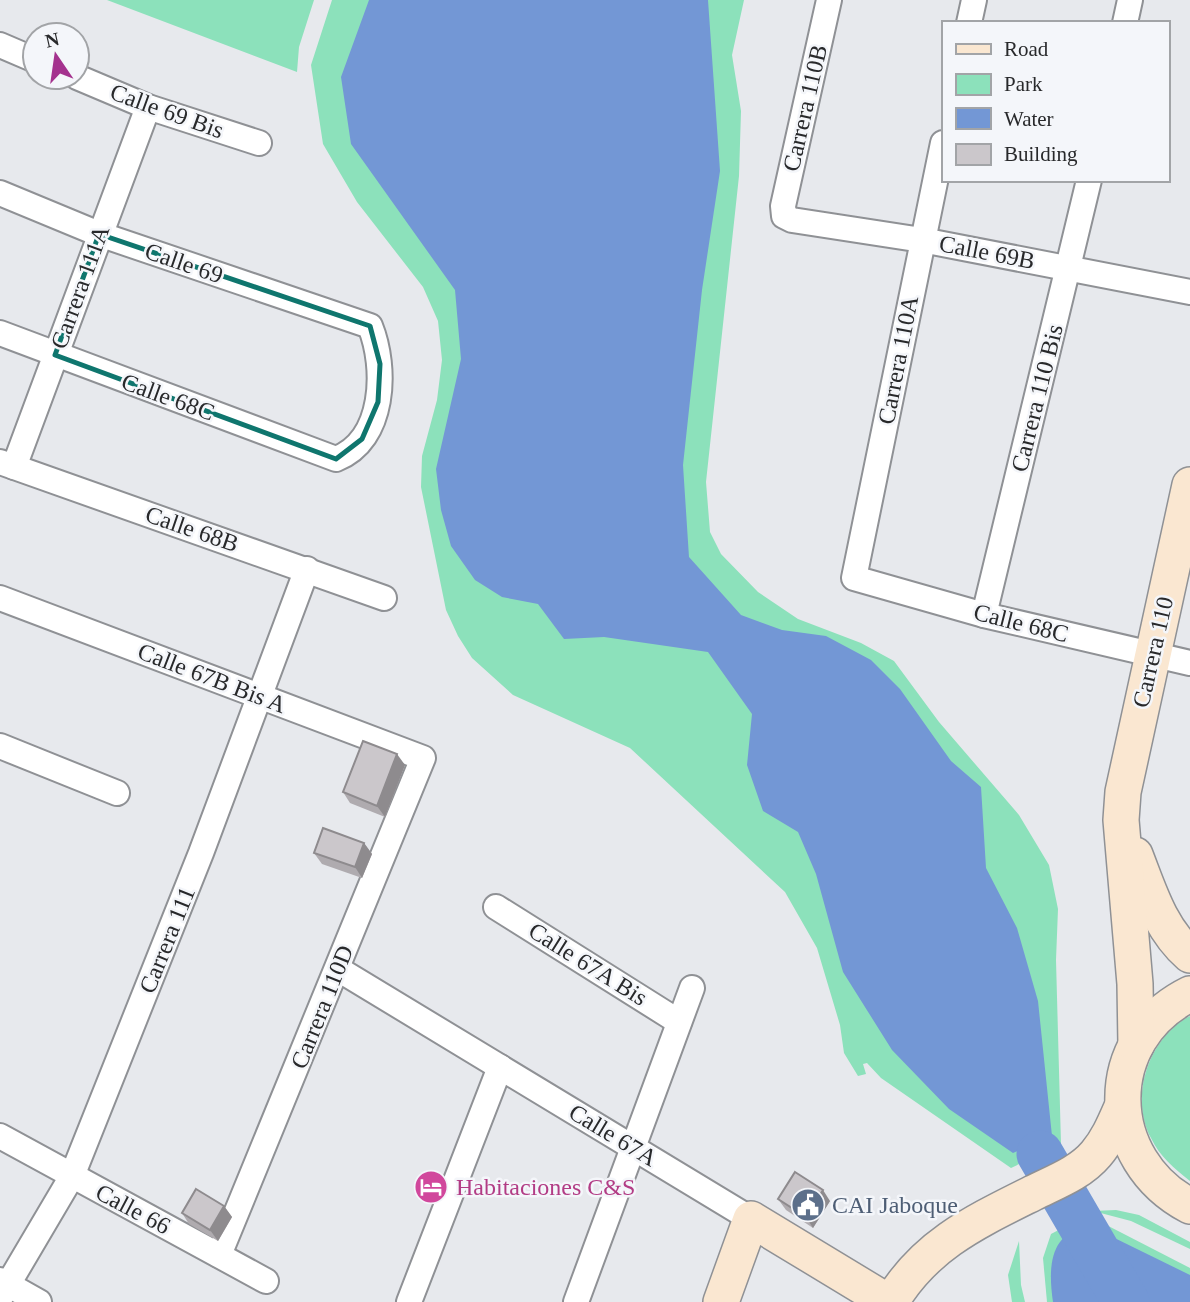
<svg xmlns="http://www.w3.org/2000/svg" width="1190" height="1302" viewBox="0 0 1190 1302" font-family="Georgia,serif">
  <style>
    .green { fill: #8ce1bb }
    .water { fill: #7397d5 }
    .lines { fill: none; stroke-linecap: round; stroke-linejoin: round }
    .river { stroke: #7397d5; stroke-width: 47 }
    .street-casing { stroke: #8f9195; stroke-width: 28 }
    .secondary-casing { stroke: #8f9195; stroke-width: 38 }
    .street { stroke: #fff; stroke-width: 24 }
    .secondary { stroke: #fae7d1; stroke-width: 35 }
    .wall { fill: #afabaf }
    .shaded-wall { fill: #8e8b8e }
    .building { fill: #cbc7cb; stroke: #8e8b8e; stroke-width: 2 }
    .marked { fill: none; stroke: #0f766e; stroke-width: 5; stroke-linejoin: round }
    .labels { text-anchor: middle; stroke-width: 5; stroke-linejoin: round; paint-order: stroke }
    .street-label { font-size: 24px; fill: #28292b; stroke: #f4f6fa }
    .hotel-label { font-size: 24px; fill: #b23c85; stroke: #f4f6fa; text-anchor: start }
    .service-label { font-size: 24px; fill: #4e5e75; stroke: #f4f6fa; text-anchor: start }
  </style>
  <rect width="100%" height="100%" fill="#e7e9ed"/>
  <g class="green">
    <path d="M107,0H314L299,47L297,72Z"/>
    <path d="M332,0H744L732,55L741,111L739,176L706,482L710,532L721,554L758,592L798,619L861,643L894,661L939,722L1019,815L1049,865L1058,909L1056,960L1061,1144L1011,1168L881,1078L867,1063L863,1064L866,1074L858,1076L844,1053L840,1025L817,948L785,892L630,748L513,695L472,658L458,636L446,610L421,487L422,456L437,400L442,360L438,321L423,287L357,202L323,144L311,65Z"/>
    <path d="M1190,1016V1181C1174,1168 1160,1157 1151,1138C1129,1096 1149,1037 1190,1016Z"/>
    <path d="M1116,1210L1139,1215L1190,1242V1249L1131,1221L1093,1211Z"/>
    <path d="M1087,1215L1190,1268V1302H1047L1043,1258L1051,1234Z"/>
    <path d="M1019,1241L1021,1285L1025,1302H1012L1008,1275Z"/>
  </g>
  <g class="water">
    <path d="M369,0H708L720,171L702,290L683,465L689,557L741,615L782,630L826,636L871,660L900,689L951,761L981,787L986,868L1017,928L1038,1001L1052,1136L1013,1153L949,1109L892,1050L843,972L816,874L798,832L763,811L747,765L752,714L708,652L604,637L564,639L538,604L502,597L475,580L451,546L441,510L436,469L461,359L455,290L351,144L341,77Z"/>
    <path d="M1090,1226L1190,1275V1302H1053C1048,1267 1049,1232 1090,1226Z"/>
  </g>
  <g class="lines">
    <path class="river" d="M1040,1154L1126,1302"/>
    <defs>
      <g id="street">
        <path d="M829,0L783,206L784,216L792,220L922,240L1190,292"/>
        <path d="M969,23L974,0"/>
        <path d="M1125,23L1130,0"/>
        <path d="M0,45L35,60"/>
        <path d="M77,77L148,107L259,143"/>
        <path d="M943,143L854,578L984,615L1190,663"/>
        <path d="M0,193L99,234L370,326C387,368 385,440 336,459L0,333"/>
        <path d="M0,462L384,598"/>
        <path d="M14,467L148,107"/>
        <path d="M0,598L423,758L219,1255"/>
        <path d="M984,615L1089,180"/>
        <path d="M0,746L117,793"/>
        <path d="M496,907L679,1022"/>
        <path d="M338,969L751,1219"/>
        <path d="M0,1136L266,1281"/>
        <path d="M0,1280L39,1302"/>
        <path d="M0,1298L72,1176L201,853L307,569"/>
        <path d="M409,1302L500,1067"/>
        <path d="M576,1302L692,988"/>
      </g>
      <g id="secondary">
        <path d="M1135,855C1149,891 1160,929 1190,955"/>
        <path d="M1190,994C1099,1039 1102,1160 1190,1206"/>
        <path d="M1136,1045L1135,984L1121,820L1123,792L1190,485"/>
        <path d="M721,1302L751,1219L888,1302"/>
        <path d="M891,1302C925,1245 975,1222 1033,1193C1055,1182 1080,1173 1096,1154C1108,1140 1115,1123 1122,1107"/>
      </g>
    </defs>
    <use href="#street" class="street-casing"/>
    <use href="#secondary" class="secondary-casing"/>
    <use href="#street" class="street"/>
    <use href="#secondary" class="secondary"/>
  </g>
  <g class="wall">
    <path d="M405,765L385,817L350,803L343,792Z"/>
    <path d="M364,843L372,854L362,878L322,864L314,853Z"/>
    <path d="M778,1199L830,1201L813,1228L786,1210Z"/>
    <path d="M224,1206L232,1217L218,1241L189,1224L182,1213Z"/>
  </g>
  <g class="shaded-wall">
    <path d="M397,754L405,765L385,817L377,806Z"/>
    <path d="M364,843L372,854L362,878L355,867Z"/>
    <path d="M823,1190L830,1201L813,1228L806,1217Z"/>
    <path d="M224,1206L232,1217L218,1241L210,1230Z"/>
  </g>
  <g class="building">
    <path d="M363,741L397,754L377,806L343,792Z"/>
    <path d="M323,828L364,843L355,867L314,853Z"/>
    <path d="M795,1172L823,1190L806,1217L778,1199Z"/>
    <path d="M196,1189L224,1206L210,1230L182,1213Z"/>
  </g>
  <path class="marked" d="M99,234L370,326L380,364L378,402L362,439L336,459L55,355Z"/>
  <defs>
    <symbol id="hotel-disc" viewBox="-11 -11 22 22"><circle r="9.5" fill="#d1479c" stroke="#f4f6fa"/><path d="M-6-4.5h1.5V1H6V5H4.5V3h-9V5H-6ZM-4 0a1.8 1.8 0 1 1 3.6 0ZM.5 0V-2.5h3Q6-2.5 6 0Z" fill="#fff"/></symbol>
    <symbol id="civic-disc" viewBox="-11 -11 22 22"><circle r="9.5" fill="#5c6f8a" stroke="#f4f6fa"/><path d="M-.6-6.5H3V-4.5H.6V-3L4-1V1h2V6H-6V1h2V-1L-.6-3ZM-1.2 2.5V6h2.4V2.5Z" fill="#fff"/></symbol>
  </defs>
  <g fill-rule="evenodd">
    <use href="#hotel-disc" x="412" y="1168" width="38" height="38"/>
    <use href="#civic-disc" x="789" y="1186" width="38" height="38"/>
  </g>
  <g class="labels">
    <g class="street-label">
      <text transform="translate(805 108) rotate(-77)" y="8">Carrera 110B</text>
      <text transform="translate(167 111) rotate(20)" y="8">Calle 69 Bis</text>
      <text transform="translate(987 252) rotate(11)" y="8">Calle 69B</text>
      <text transform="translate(184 263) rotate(19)" y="8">Calle 69</text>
      <text transform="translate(80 287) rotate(-70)" y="8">Carrera 111A</text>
      <text transform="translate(898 360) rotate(-79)" y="8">Carrera 110A</text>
      <text transform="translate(168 397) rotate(20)" y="8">Calle 68C</text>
      <text transform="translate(1037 398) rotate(-76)" y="8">Carrera 110 Bis</text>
      <text transform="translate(192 529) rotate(19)" y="8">Calle 68B</text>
      <text transform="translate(1021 623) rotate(14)" y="8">Calle 68C</text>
      <text transform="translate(1153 652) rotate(-77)" y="8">Carrera 110</text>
      <text transform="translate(212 678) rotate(21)" y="8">Calle 67B Bis A</text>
      <text transform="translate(167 940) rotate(-68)" y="8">Carrera 111</text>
      <text transform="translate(588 964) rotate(32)" y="8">Calle 67A Bis</text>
      <text transform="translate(322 1007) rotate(-68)" y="8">Carrera 110D</text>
      <text transform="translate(613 1135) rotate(31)" y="8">Calle 67A</text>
      <text transform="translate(133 1209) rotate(28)" y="8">Calle 66</text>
    </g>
    <g class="hotel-label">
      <text x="456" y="1195">Habitaciones C&amp;S</text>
    </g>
    <g class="service-label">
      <text x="832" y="1213">CAI Jaboque</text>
    </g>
  </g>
  <rect x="942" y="21" width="228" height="161" fill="#f4f6fa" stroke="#a2a4a7" stroke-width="2"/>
  <rect x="956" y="44" width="35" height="10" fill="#fae7d1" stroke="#a2a4a7" stroke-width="2"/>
  <text x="1004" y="56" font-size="21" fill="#28292b">Road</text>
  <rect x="956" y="74" width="35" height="21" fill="#8ce1bb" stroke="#a2a4a7" stroke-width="2"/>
  <text x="1004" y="91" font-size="21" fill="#28292b">Park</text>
  <rect x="956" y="108" width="35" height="21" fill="#7397d5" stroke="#a2a4a7" stroke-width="2"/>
  <text x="1004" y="126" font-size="21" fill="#28292b">Water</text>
  <rect x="956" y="144" width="35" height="21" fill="#cbc7cb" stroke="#a2a4a7" stroke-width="2"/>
  <text x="1004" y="161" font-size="21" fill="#28292b">Building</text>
  <g transform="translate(56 56) rotate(347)"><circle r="33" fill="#f4f6fa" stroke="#a2a4a7" stroke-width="2"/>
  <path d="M0-5L12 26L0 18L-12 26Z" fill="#a4328e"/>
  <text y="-10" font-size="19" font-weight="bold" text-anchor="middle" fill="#28292b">N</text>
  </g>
</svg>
